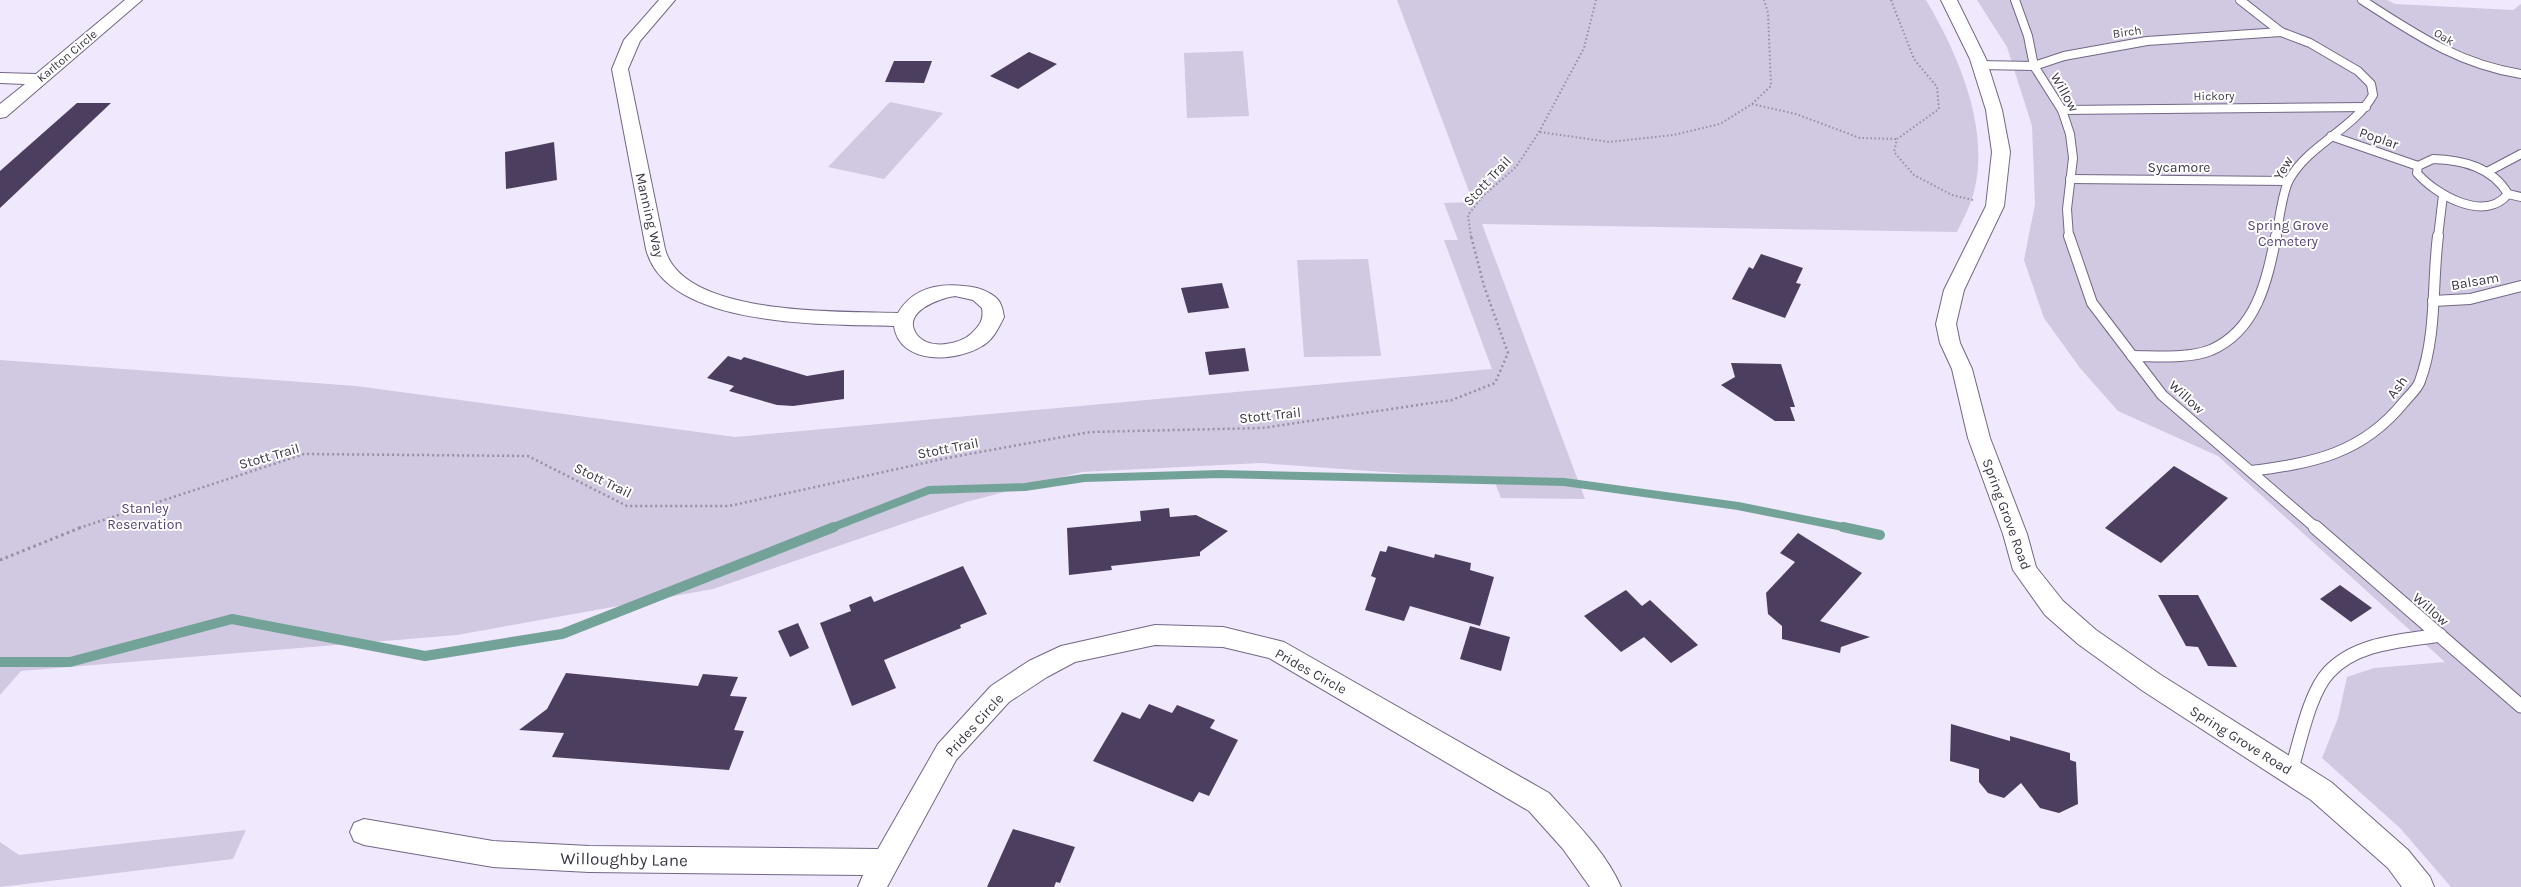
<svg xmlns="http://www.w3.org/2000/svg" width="2521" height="887" viewBox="0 0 2521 887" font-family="Karla,sans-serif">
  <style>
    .green { fill: #d1c8e1 }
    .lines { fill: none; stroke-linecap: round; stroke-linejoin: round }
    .stream-far1 { stroke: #73a398; stroke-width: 8 }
    .stream { stroke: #73a398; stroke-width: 10 }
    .building { fill: #4b3e5e }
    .lane-far2-casing { stroke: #736786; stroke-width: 10 }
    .lane-far1-casing { stroke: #736786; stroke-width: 12 }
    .lane-casing { stroke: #736786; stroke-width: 15 }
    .street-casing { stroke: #736786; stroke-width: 2 }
    .path-far2 { stroke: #9690a1; stroke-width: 2; stroke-dasharray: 1.5 2.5; stroke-linecap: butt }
    .path-far1 { stroke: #9690a1; stroke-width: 2.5; stroke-dasharray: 2 3; stroke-linecap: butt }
    .path { stroke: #9690a1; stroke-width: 3; stroke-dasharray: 2.5 3.5; stroke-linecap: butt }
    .lane-far2 { stroke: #fff; stroke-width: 8 }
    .lane-far1 { stroke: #fff; stroke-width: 10 }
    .lane { stroke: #fff; stroke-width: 13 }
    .street { fill: #fff; fill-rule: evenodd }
    .labels { text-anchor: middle; stroke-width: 4; stroke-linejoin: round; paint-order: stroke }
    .far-street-label { font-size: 12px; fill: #3c3745; stroke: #fff }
    .street-label { font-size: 14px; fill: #3c3745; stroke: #fff }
    .park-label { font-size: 14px; fill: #584274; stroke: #fff }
    .near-street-label { font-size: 17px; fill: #3c3745; stroke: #fff }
  </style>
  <rect width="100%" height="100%" fill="#f0e8fd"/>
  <g class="green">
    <path d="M1397,0H1926C1957,52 1989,125 1975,187C1972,203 1964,217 1957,232L1482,224L1585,499L1501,498L1494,480L1261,463L1082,472L966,502L713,589L457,635L21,671L0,695V360L356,386L735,437L1492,369L1444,240H1458L1444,203L1473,202Z"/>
    <path d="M1977,0H2387L2395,4L2513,10L2521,4V887H2451L2400,828L2322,758L2338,718L2347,677L2374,668L2445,662L2218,456L2118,411L2080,368L2044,318L2024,260L2035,204L2032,126L2007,47Z"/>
    <path d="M1243,51L1249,116L1187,118L1184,53Z"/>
    <path d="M890,102L943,113L884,179L828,167Z"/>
    <path d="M1368,259L1381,356L1304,357L1297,260Z"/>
    <path d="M246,830L233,859L0,887V842L19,855Z"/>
  </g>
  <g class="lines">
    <path class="stream-far1" d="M831,528L929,490L1025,487L1084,478L1220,474L1564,482L1738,506L1848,528"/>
    <g class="stream">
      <path d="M1843,527L1880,535"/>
      <path d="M0,662H70L232,619L425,656L562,634L834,527"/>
    </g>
  </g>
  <g class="building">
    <path d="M1029,52L1057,64L1018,89L990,76Z"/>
    <path d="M894,61H932L924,83L885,82Z"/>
    <path d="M77,103H111L0,208V171Z"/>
    <path d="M554,142L557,180L506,189L505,152Z"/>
    <path d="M1761,254L1803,268L1796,283L1801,284L1785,318L1732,299L1749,267L1753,269Z"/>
    <path d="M1222,283L1229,308L1188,313L1181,288Z"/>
    <path d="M1245,348L1249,371L1209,375L1205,352Z"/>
    <path d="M728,356L741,360L744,357L807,376L844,370V399L793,406L777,405L729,391L734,386L707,378Z"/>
    <path d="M1731,363L1781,364L1795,407H1790L1795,421H1775L1721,385L1735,377Z"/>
    <path d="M2174,466L2228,498L2161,563L2105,528Z"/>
    <path d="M1169,508L1170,517L1196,515L1228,531L1200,552V556L1111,566L1112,570L1069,575L1067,528L1141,521L1140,511Z"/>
    <path d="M1798,533L1862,573L1820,621L1870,637L1841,647L1840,653L1782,639V626L1768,614L1766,593L1795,562L1780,553Z"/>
    <path d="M1388,546L1434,558L1435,554L1471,563L1470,570L1494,577L1480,626L1410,606L1404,621L1365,610L1376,578L1371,576L1380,551L1386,552Z"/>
    <path d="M963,566L987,614L960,625L961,628L884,660L896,688L852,706L820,623L851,611L849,605L871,596L874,602Z"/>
    <path d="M2340,585L2372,608L2351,622L2320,599Z"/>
    <path d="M1626,590L1642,606L1650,600L1698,645L1671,663L1644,637L1621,652L1584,616Z"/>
    <path d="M2158,595H2198L2237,667L2208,666L2198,647L2186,646Z"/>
    <path d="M798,623L809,648L790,657L778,631Z"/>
    <path d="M1470,626L1510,637L1501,671L1460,659Z"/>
    <path d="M566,673L698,686L703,674L738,677L730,696L747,697L734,730L744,731L729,770L552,757L564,733L519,730L547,709Z"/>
    <path d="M1149,704L1172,713L1177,705L1215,720L1210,728L1238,740L1209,796L1199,792L1193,802L1093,761L1122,712L1140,719Z"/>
    <path d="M1951,724L2010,741V736L2070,753V760L2076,762L2078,804L2059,813L2040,808L2021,783L2004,798L1988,793L1979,782V769L1950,761Z"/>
    <path d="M1013,829L1075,847L1060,883L1056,882L1054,887H987Z"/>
  </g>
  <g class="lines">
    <defs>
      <g id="lane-far2">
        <path d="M2015,0L2028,36L2034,66L2062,110L2070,134L2073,158L2067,209L2069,237"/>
        <path d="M2240,0L2281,32L2310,43L2358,71L2371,84L2373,95C2353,130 2309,144 2289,180C2282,193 2279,222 2276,237"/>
        <path d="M2362,0C2415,34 2458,64 2521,74"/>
        <path d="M1980,65L2034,66L2064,56L2147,41L2281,32"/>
        <path d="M2062,110L2366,107"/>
        <path d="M2331,136L2418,166"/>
        <path d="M2433,159C2463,160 2492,167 2508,194C2485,223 2436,195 2417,173L2418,166Z"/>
        <path d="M2487,172L2521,154"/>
        <path d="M2070,179L2288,181"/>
        <path d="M2508,194L2521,197"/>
        <path d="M2438,237L2443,195"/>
      </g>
      <g id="lane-far1">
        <path d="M2069,236L2092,303L2162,395L2316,528"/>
        <path d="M2433,301L2470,299L2521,286"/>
        <path d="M2132,356C2157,356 2188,359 2211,350C2257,330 2267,280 2276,236"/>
        <path d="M2251,471C2313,463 2362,454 2404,402C2409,396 2418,388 2420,381C2437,335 2432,283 2438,236"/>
      </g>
      <g id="lane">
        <path d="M2315,527L2521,706"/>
        <path d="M2291,771C2300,743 2309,693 2329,672C2357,642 2403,641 2440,635"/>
      </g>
      <g id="street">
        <path d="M125,0H142L6,117L0,118V104L25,84L0,83V73L36,74Z"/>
        <path d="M659,0H675L640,41L628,69L665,249C683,317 841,311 898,313C915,284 947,282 977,288C985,290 998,296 1001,305C1003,309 1003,313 1004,317C998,329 993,340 982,346C957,362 900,366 894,326C828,324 666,329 646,249L612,69L624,40ZM955,296L973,300L982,308C984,320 980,325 971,334C958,345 929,350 917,335C900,312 940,298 955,296Z"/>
        <path d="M1941,0H1957L1986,59L2002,110L2010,152L2004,206L1964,290L1956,324L1960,343L1972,369L1990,438L2027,534L2036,567L2063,601L2096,630L2161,675L2331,782L2408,850L2430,877L2434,887H2402L2388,868L2311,800L2143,691L2078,644L2045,615L2013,570L2003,534L1968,438L1952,369L1940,343L1936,324L1944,290L1986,206L1992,152L1986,110L1970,59Z"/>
        <path d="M1155,625L1223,627L1284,642L1549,793C1574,821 1606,852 1621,887H1590L1563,849L1529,811L1269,658L1223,647L1155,645L1075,662L1047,677L1009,702L956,760L887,887H858L863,875L589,872L493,867L364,845L354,841L350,832L354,823L364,819L493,841L589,846L878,849L938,744L991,686L1029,661L1061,646Z"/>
      </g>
    </defs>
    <use href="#lane-far2" class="lane-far2-casing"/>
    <use href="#lane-far1" class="lane-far1-casing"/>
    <use href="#lane" class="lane-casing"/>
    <use href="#street" class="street-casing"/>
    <g class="path-far2">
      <path d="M1891,0L1914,59L1937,87L1939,109L1897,139L1894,152L1914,175L1952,195L1973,200"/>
      <path d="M1752,104L1796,114L1860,138L1897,139"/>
      <path d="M1540,132L1609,142L1673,135L1720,124L1752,104L1771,86L1768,13L1764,0"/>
      <path d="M1471,237L1468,215L1482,197L1516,167L1539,132L1584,48L1596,0"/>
    </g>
    <path class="path-far1" d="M79,528L304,454L528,456L627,506H729L947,458L1090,432L1262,428L1452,400L1495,383L1508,353L1484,286L1471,236"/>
    <path class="path" d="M0,560L82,527"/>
    <use href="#lane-far2" class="lane-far2"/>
    <use href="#lane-far1" class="lane-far1"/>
    <use href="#lane" class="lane"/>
    <use href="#street" class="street"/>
  </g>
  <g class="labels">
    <g class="far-street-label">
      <text transform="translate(2127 32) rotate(-8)" y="4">Birch</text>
      <text transform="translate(2444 37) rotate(31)" y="4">Oak</text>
      <text transform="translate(67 56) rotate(-40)" y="4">Karlton Circle</text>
      <text transform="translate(2214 96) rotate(-1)" y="4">Hickory</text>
    </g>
    <g class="street-label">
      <text transform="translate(2065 92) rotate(61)" y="5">Willow</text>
      <text transform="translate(2379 138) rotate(19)" y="5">Poplar</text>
      <text x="2179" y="172">Sycamore</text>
      <text transform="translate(2283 168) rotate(-60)" y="5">Yew</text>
      <text transform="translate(1487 181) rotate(-47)" y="5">Stott Trail</text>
      <text transform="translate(650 215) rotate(77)" y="5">Manning Way</text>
      <text transform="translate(2475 281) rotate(-10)" y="5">Balsam</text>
      <text transform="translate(2397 387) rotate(-53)" y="5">Ash</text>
      <text transform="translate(2187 397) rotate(42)" y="5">Willow</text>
      <text transform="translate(1270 415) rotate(-6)" y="5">Stott Trail</text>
      <text transform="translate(948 448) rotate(-11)" y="5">Stott Trail</text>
      <text transform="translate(269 456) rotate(-16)" y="5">Stott Trail</text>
      <text transform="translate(603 480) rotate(26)" y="5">Stott Trail</text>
      <text transform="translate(2007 514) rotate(70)" y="5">Spring Grove Road</text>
      <text transform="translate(2431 609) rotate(41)" y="5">Willow</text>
      <text transform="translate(1311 671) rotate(29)" y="5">Prides Circle</text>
      <text transform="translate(974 725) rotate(-48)" y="5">Prides Circle</text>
      <text transform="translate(2241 740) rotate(32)" y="5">Spring Grove Road</text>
    </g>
    <g class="park-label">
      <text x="2288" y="230">Spring Grove<tspan x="2288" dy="16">Cemetery</tspan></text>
      <text x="145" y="513">Stanley<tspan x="145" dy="16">Reservation</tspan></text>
    </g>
    <g class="near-street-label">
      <text transform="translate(624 859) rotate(1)" y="6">Willoughby Lane</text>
    </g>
  </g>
</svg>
